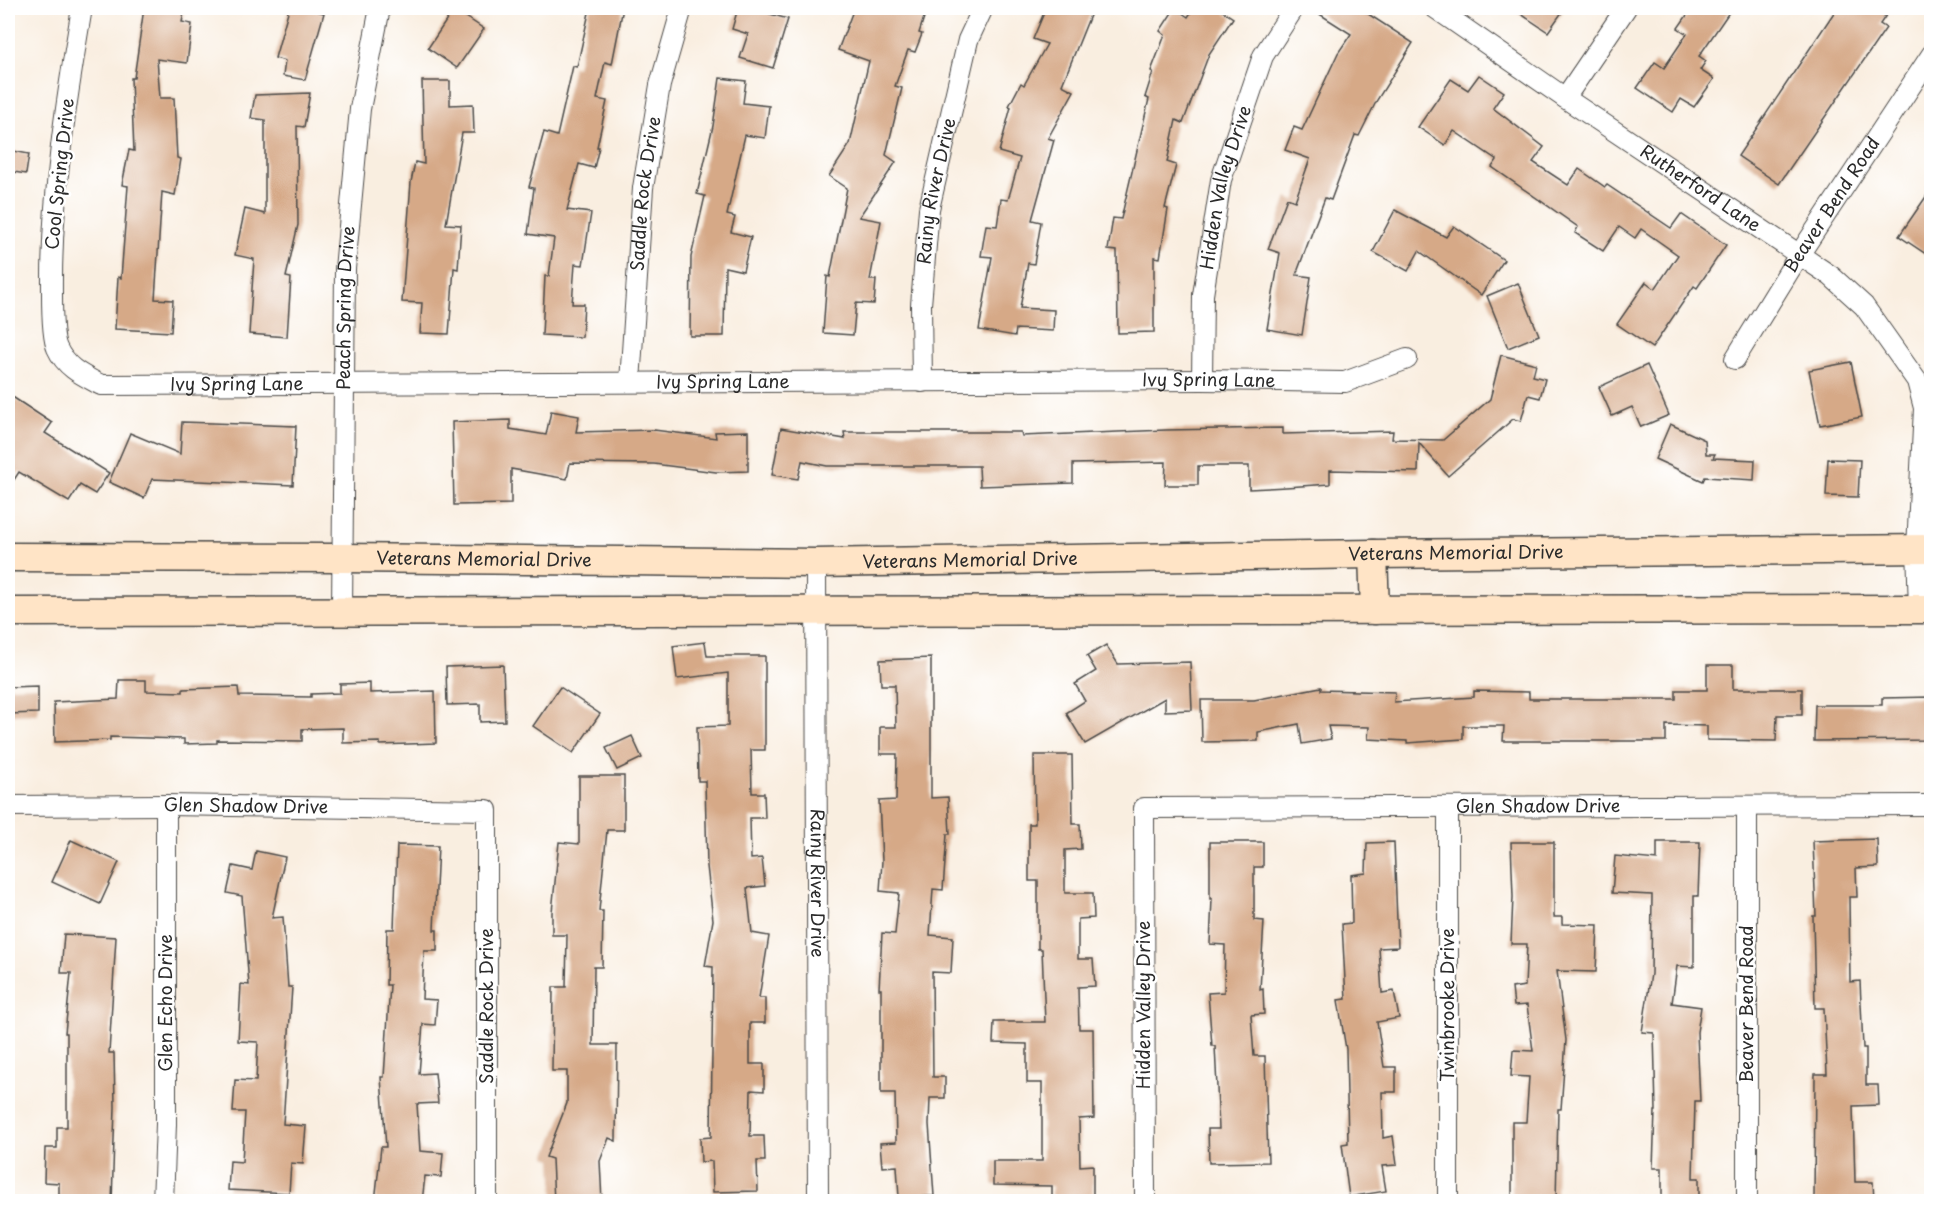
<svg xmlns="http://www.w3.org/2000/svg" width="1939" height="1209" viewBox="0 0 1939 1209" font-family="'Playpen Sans',sans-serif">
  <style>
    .building { fill: #d6a987 }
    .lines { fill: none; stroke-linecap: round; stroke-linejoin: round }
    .street-casing { stroke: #4a4846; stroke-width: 22 }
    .secondary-casing { stroke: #4a4846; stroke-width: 31 }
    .street { stroke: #fff; stroke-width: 20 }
    .secondary { stroke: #ffe4c6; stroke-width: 28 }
    .labels { text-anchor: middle; stroke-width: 5; stroke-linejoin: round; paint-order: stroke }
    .street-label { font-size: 18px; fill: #2b2b2b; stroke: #fff }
  </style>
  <rect width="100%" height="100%" fill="#fff"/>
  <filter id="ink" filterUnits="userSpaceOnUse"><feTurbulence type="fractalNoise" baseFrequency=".0167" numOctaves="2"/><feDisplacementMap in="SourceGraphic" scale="12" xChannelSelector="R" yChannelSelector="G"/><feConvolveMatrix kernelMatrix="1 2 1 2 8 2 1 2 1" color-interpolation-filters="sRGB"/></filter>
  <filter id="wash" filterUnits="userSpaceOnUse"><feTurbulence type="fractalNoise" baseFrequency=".008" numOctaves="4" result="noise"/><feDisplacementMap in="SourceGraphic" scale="24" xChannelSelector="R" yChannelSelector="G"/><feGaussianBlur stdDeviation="1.35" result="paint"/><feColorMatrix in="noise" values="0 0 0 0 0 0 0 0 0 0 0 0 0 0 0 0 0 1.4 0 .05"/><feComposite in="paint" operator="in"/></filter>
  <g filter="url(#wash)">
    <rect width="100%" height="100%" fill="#f9eee0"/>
    <g id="blocks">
      <g class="building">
        <path d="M144,8L184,13L182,22L192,24L187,63L157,59L160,98H174L177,158L181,159L175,195L162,192L155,299L173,300L171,332L115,329L118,277L121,278L128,186L122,185L129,150L134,151L131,78H134Z"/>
        <path d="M289,8H305L324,13L305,80L283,76L285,61L275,58Z"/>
        <path d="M590,8H623L612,64L605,62L597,99L607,101L597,147H599L594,168L579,164L567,210L591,213L583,265L575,264L572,304H584L582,337L542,335L545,276H549L554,238L528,234L534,188L529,187L544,132L557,136L573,66L577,67Z"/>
        <path d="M738,8H749L788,19L773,68L740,58L748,34L732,29Z"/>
        <path d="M854,8H927L919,33L922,34L915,52L908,50L895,86L902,88L886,155L896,162L859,217L881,221L870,280H876L874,304L856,303L853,335L823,333L827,276L830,277L847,188L829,176L850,144L869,61L838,50Z"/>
        <path d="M1046,8H1093L1062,85L1074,91L1048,138L1054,140L1032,220L1041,222L1034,264L1028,263L1020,308L1054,310L1053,331L1016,329L1015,336L979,330L992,257L981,256L986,225L997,226L1001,199L1008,200L1020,158L999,152L1011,107L1009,106L1021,83L1024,85L1047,44L1033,39Z"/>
        <path d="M1175,8L1188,17L1194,8H1218L1233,18L1209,54L1183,123L1176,120L1167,162L1176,165L1165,208L1168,209L1160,258L1154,257V332L1118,333L1117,251L1108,250L1113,218L1121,219L1149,99L1145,97L1153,72L1151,71L1165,35L1160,31Z"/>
        <path d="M1310,8H1359L1413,43L1377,100L1359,136L1355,135L1331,200L1325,198L1296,275L1311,277L1302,335L1267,329L1280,253L1268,249L1287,198L1295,201L1310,159L1285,150L1294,127L1302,130L1338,53L1351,34Z"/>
        <path d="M1512,8H1565L1548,32Z"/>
        <path d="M1692,8H1732L1699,56L1706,61L1700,70L1714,79L1694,107L1681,99L1673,112L1637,88L1655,62L1664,68L1687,34L1678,28Z"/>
        <path d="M1837,8H1891L1880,24L1886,28L1779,184L1738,156Z"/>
        <path d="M454,9L484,29L457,68L428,48Z"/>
        <path d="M1479,75L1504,92L1493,108L1544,147L1533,162L1568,185L1579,169L1605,187L1607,185L1671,228L1681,214L1726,245L1697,288L1694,286L1652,348L1617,324L1646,282L1655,289L1678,255L1641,229L1635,238L1619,227L1603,251L1575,233L1578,227L1492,167L1497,160L1454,131L1445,145L1418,127L1451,79L1468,90Z"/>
        <path d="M720,78L746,81L743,103L769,106L765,138L745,135L727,215L735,217L731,232L751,237L743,271L725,267L724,336H690L691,257L705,196L697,194L713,126Z"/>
        <path d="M422,81H450V105L473,104L474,133H462L446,224L461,225L458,269L454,268L449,334L420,333L422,303L402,302L411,182L415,162L424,164Z"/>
        <path d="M310,93L304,127L297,126L298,225L286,277L291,278L287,337L249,334L254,259L235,255L245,209L265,214V120L251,118L255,95Z"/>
        <path d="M8,150L29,154L26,174L8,171Z"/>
        <path d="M1932,188V258L1899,236Z"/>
        <path d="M1395,210L1446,237L1454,226L1504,260L1481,295L1419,251L1408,271L1373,252Z"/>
        <path d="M1518,283L1539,335L1508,348L1487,296Z"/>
        <path d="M1501,355L1536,364L1533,376L1545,379L1540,398L1528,395L1521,421L1513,419L1448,476L1419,443L1418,472L1330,470V484L1286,487L1249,489V466H1198V485H1165L1166,462L1073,464V483L1041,484L980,486L979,466H827L802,461L798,479L772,475L781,428L845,439L844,432H1021L1022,436L1166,430L1283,428V434L1393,431L1392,439L1443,440L1490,399Z"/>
        <path d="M1851,362L1862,417L1820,425L1809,370Z"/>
        <path d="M1647,365L1669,415L1641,427L1632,407L1612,416L1599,387Z"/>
        <path d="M8,394L52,423L45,433L109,473L95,494L80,485L69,502L19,472L8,489Z"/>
        <path d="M551,411L579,416L576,432L654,430L716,438L715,432L748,431V471L716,472L654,464L570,463L567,479L511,469V504L454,505L452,422L510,420V429L546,435Z"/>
        <path d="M182,422L296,426L293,485L152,479L144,498L109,482L130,433L180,454Z"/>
        <path d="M1670,424L1705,440L1706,454H1715L1713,458L1755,460L1754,480L1705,477L1703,481L1655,459Z"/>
        <path d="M1828,459L1860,460L1858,497L1826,496Z"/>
        <path d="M705,642L707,656H765V750H751L752,793H764L765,818H750L751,859L762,858L765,886L747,888L752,933L769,936L759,998H765V1023H750V1064H764V1091L751,1090L750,1136H764L765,1161H757L758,1191L713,1192L712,1161L701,1162L700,1138L711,1137L713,967L705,966L713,920L707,866L705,781H698L697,727L728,726V673L677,679L673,646Z"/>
        <path d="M1106,645L1118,664L1190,662L1192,710L1165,711V698L1085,744L1066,713L1085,701L1075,684L1096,671L1087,656Z"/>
        <path d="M931,658V798L948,797L950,834H947L943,890L933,889L930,935L953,937L951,973L932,972L933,1077H945V1098H930L929,1124L934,1196L899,1198L897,1166L882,1167L880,1143L896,1142L895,1093H881V989H879L882,933L895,934L899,893L880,891L882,861L879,801L896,800L897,754H880V727H896L895,685H881L880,660Z"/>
        <path d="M503,665L505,721L480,722V704L447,705L446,667Z"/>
        <path d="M1707,665H1733V689H1802V715H1777L1776,741L1707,740V726L1666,725V741H1503L1504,726H1463V739L1407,743V741L1368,739L1369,727L1328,726L1331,739L1302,744L1299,724L1258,732V741L1202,742L1201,700H1254L1321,687V690L1395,692L1394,702L1474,697V691L1529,692V699H1676V690H1707Z"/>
        <path d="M119,680H146V691L183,692V689L238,687L239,696L311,697V694L340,693V684L370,683V693L435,691L436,743L380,745V742L343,743V728L302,729V741L217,740V743L184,744V739L110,737V740L55,742L54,702L118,699Z"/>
        <path d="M38,686V713L8,714V687Z"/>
        <path d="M560,687L600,714L573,753L533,726Z"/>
        <path d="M1932,697V740L1814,741L1815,705H1882V698Z"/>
        <path d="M632,736L642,758L617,770L606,748Z"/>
        <path d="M1034,755H1072L1073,824H1080L1081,849L1065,850V893H1093L1094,918L1078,919V959H1093L1095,986L1078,987L1079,1029H1093L1094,1118L1079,1119L1080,1166L1093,1165V1202H1052V1186L993,1185V1161H1042V1083H1027V1044L993,1043L994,1022H1045L1042,949H1038V881H1029V824H1035Z"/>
        <path d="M579,776H624V830H607L599,911H603L602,967H594L593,1045H617L616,1141L609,1138L600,1161L602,1202H554L552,1159L546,1157L567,1103V1071H552L553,987H566L567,935H552V912L559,842L579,844Z"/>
        <path d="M1877,839L1878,867L1856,868L1857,897H1849L1850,982L1860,981L1863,1048H1866V1085H1878L1879,1105L1853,1106L1855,1182H1873L1874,1202H1814L1815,1074H1827L1824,1008H1815L1813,916H1816L1813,841Z"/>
        <path d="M71,840L119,862L100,904L52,882Z"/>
        <path d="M1210,842H1263V867H1254V920L1264,921L1260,990L1263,989L1264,1014L1251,1015L1254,1056H1265L1268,1162L1209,1163L1208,1129H1219L1215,1046H1212L1208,993L1224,992L1225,945L1210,944L1212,899H1210Z"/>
        <path d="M1394,842L1398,947L1379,948L1382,993L1394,991L1399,1018L1377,1022L1384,1067H1396V1092H1382L1383,1138L1393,1136L1397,1165L1382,1166L1386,1191L1349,1197L1342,1144L1348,1143L1346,1049L1338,1000L1346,999L1342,924L1352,923L1351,875L1366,873L1367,843Z"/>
        <path d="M1511,842H1554V917H1562V924L1598,925L1596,972L1557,971L1566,1040L1561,1109H1558L1556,1202H1512V1122H1526L1529,1077L1511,1076L1513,1050L1533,1051L1527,1005L1514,1006L1512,988L1525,986L1527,944H1511L1513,897Z"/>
        <path d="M1657,842H1700L1698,896H1694V967L1677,966L1672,1003L1701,1007L1697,1032L1700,1101H1695L1693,1178H1699V1202H1662V1168H1653L1655,1111H1656L1654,1033L1642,1032L1651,974L1652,895L1612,893L1615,856L1657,860Z"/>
        <path d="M397,845L438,846L434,930H437V951H424L422,999L437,1000L435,1025L423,1024L419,1074L435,1073L438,1103L417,1104L420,1151L443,1153L441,1177L425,1176L422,1202H375L381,1147H386L381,1077H384L390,985H386L387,929H394Z"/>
        <path d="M256,851L285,857L272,918L283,917L288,987H292L283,1124L306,1126L303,1164L291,1163L289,1193L228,1190L230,1161L242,1162L245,1112H233L235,1080L256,1081L258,1042L238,1041L241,984L249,985L242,896L227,893L233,866L252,870Z"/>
        <path d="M64,934L116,937L109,1053H114L115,1107L112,1202H59V1183L44,1182L45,1148H57V1127H67V1033H65L71,973H61Z"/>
      </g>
    </g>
  </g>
  <g filter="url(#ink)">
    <use href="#blocks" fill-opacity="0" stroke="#4a4846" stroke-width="1.5"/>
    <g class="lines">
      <defs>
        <g id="street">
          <path id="s1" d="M82,8C66,101 51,198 52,293C52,306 52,337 57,348C66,368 82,375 101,385L1202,380L1345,382L1407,359"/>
          <path id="s2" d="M1435,8L1565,98L1831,276L1864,306L1917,381L1924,408L1917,548L1919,609"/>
          <path d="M1565,98L1626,8"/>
          <path id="s3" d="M1735,359L1799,255L1932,54"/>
          <path id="s4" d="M1202,380L1203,295L1221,180L1263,56L1294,8"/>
          <path id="s5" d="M630,382L643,188L660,85L682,8"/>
          <path id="s6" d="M922,382L921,305L929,209L968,40L983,8"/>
          <path id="s7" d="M816,563L818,1202"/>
          <path id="s8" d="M342,611L345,269L360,109L380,8"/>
          <path id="s9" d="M8,806L166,805L487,810V1202"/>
          <path d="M1747,807V1202"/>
          <path d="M163,1202L166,1124V805"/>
          <path id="s10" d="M1145,1202L1144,808L1932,805"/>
          <path d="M1448,1202V808"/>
        </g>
        <g id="secondary">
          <path d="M1373,554L1375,610"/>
          <path id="s11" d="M8,557L343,558L816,563L1373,554L1932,549"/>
          <path d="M8,612L1932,609"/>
        </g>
      </defs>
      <use href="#street" class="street-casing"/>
      <use href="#secondary" class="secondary-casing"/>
      <use href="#street" class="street"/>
      <use href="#secondary" class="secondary"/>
    </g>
  </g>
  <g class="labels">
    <g class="street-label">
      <text transform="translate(60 174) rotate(-84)" y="6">Cool Spring Drive</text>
      <text dy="6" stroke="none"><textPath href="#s4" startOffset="195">Hidden Valley Drive</textPath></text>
      <text dy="6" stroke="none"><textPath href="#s2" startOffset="321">Rutherford Lane</textPath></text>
      <text dy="6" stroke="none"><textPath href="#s6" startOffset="192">Rainy River Drive</textPath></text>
      <text dy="6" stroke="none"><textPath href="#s5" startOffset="189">Saddle Rock Drive</textPath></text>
      <text dy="6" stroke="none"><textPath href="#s3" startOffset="182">Beaver Bend Road</textPath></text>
      <text dy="6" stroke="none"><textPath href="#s8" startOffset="303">Peach Spring Drive</textPath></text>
      <text dy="6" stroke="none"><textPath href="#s1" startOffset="1509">Ivy Spring Lane</textPath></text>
      <text dy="6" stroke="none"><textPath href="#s1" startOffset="1023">Ivy Spring Lane</textPath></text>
      <text dy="6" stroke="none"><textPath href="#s1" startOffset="537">Ivy Spring Lane</textPath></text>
      <text dy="6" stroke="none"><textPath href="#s11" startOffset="1448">Veterans Memorial Drive</textPath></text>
      <text dy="6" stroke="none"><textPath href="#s11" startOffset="476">Veterans Memorial Drive</textPath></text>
      <text dy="6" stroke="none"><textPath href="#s11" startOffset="962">Veterans Memorial Drive</textPath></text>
      <text dy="6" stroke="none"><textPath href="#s9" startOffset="238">Glen Shadow Drive</textPath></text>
      <text dy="6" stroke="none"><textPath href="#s10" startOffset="788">Glen Shadow Drive</textPath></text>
      <text dy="6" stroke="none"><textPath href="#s7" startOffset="320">Rainy River Drive</textPath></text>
      <text transform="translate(166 1003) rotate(-90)" y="6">Glen Echo Drive</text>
      <text transform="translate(1747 1004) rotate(-90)" y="6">Beaver Bend Road</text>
      <text transform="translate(1144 1005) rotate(-90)" y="6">Hidden Valley Drive</text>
      <text transform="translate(1448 1005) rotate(-90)" y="6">Twinbrooke Drive</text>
      <text transform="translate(487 1006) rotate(-90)" y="6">Saddle Rock Drive</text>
    </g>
  </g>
  <rect width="1939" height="1209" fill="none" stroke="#fff" stroke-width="30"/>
</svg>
